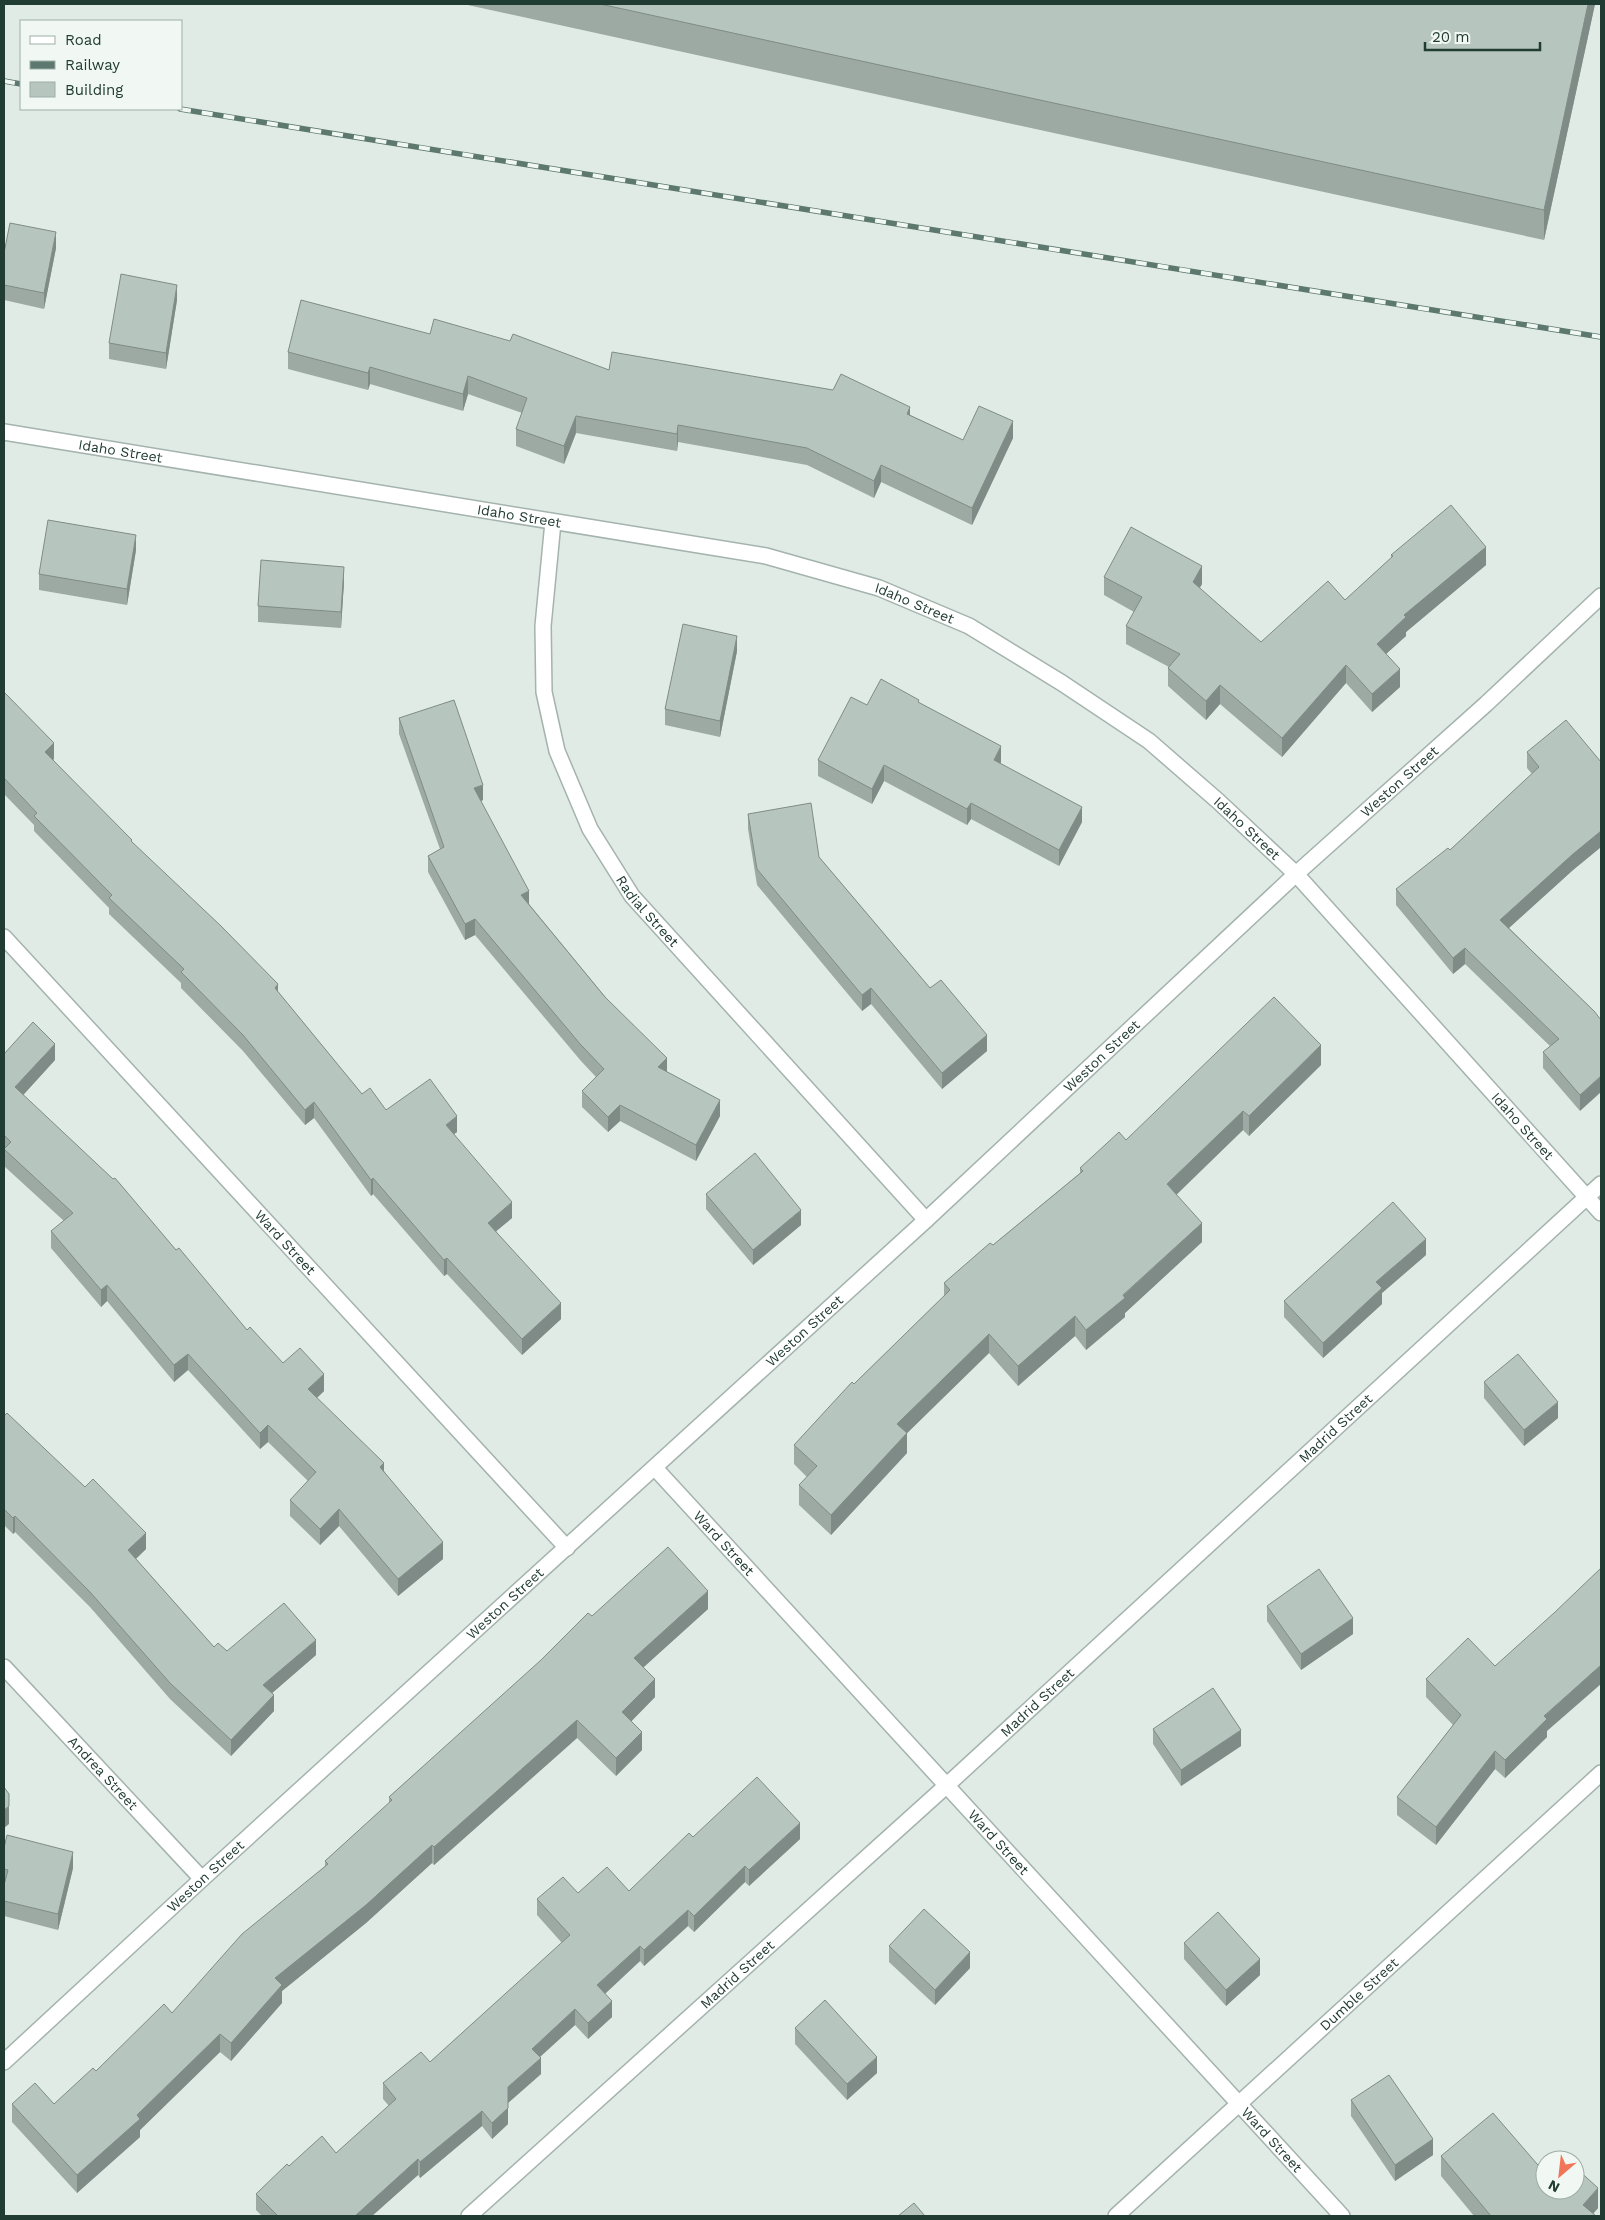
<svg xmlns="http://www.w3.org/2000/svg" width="1605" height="2220" viewBox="0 0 1605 2220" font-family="'Work Sans',sans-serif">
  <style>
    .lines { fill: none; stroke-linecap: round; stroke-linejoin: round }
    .minor-casing { stroke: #a4b3ad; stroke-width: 18 }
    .minor { stroke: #fff; stroke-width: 15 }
    .rail-casing { stroke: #5c786f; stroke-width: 5.5 }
    .rail { stroke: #f1f8f4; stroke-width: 4; stroke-dasharray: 11; stroke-linecap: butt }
    .wall { fill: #9daaa4 }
    .shaded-wall { fill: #7f8b86 }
    .building { fill: #b6c6bf; stroke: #7f8b86 }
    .labels { text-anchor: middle; stroke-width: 5; stroke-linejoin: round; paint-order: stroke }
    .street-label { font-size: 14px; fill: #213c33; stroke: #f1f8f4 }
  </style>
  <rect width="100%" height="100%" fill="#e1ebe6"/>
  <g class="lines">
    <defs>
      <g id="minor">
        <path id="s1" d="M4,432L766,556L879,588L969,626L1062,683L1149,741L1218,801L1296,874L1601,1213"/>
        <path id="s2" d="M553,522L543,626L544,692L557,751L590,829L632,896L926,1220"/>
        <path id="s3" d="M4,937L567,1548"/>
        <path id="s4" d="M655,1468L1342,2216"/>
        <path id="s5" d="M4,1667L202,1879"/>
        <path id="s6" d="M4,2062L202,1879L926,1220L1296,874L1486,704L1601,596"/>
        <path id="s7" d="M469,2216L946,1786L1601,1184"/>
        <path id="s8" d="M1116,2216L1601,1773"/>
      </g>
    </defs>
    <use href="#minor" class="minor-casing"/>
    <use href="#minor" class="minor"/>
    <defs>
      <g id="rail">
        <path d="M4,81L21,84"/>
        <path d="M180,109L1601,337"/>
      </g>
    </defs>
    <use href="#rail" class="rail-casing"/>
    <use href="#rail" class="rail"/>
  </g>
  <g class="wall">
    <path d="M463,4H1595L1544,240Z"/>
    <path d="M56,248L44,309L4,300V253Z"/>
    <path d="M177,300L166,369L109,359V343Z"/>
    <path d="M430,334L609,370L910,415L963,440L1013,438L972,525L881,482L874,498L807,465L678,442L677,451L576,433L564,464L516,446V429L522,413L468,394L463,411L370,384L368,390L288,369V352Z"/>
    <path d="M136,550L127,605L39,590V574Z"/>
    <path d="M1391,555L1486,565L1406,632V636L1386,654L1400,687L1372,712L1346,683L1282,757L1220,704L1206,720L1168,686V668L1169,667L1126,644V626L1134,612L1104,595V577L1202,584L1199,588L1261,642L1345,600L1391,558Z"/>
    <path d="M344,582L341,628L258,622V606Z"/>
    <path d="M737,651L720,737L665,725V709Z"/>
    <path d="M4,692L54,759L53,760L132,843L278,992L362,1094L386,1110L457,1132L454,1134L512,1218L496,1231L561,1319L522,1355L447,1274L444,1276L373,1194L371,1196L314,1118L305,1125L243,1051L181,988V983L109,914V908L34,831V825L4,794Z"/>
    <path d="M919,703L1001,762L1000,763L1082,822L1059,866L971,819L967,825L884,781L872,804L818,776V760L867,705Z"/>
    <path d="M399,718L483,800L481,801L529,904L667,1072L720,1116L696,1161L620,1121L608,1132L582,1107V1091L596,1077L581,1061L475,935L465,940L428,872V856L440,849L399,734Z"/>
    <path d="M1527,752L1601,762V847L1573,870L1509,928L1594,1011L1580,1111L1543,1068V1052L1550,1046L1465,964L1453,974L1396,905V889L1450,850L1532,774L1527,768Z"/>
    <path d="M748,814L819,857L930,988L987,1051L942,1089L871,1004L862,1011L757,885L748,829Z"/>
    <path d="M4,1054L55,1060L23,1095L176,1250L247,1330L283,1363L324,1391L317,1398L384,1471L443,1559L398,1596L339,1526L320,1545L290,1516V1500L308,1481L268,1442L260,1449L188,1370L174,1382L107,1301L101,1307L51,1248V1231L64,1221L4,1166Z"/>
    <path d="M1321,1065L1249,1136L1243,1130L1176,1194L1202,1242L1125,1313V1317L1086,1350L1075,1336L1018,1386L989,1353L907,1433V1453L831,1535L799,1505V1485L807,1477L794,1464V1445L854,1384L944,1296V1283L993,1245L1080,1173V1168L1126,1140Z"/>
    <path d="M706,1194L801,1225L753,1265L706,1209Z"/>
    <path d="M1426,1255L1382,1293V1304L1323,1358L1284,1317V1301Z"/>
    <path d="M1484,1382L1558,1418L1524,1446L1484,1398Z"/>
    <path d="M4,1416L146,1549L136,1559L214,1647L227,1651L316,1655L272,1693L274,1711L231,1756L170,1699L90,1607L15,1532L13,1534L4,1525Z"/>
    <path d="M1267,1606L1353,1634L1301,1670L1267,1621Z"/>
    <path d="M708,1609L643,1667L655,1697L631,1721L642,1750L616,1776L577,1738L434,1865L432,1863L366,1923L282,1991V2003L231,2061L220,2052L140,2130V2137L77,2193L12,2122V2104H54L172,2013L325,1866V1861L389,1803V1797L592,1616Z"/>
    <path d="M1426,1679L1547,1731V1737L1505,1778L1495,1769L1436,1845L1397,1815V1797L1453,1725L1426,1697Z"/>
    <path d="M1153,1729L1241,1746L1181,1786L1153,1744Z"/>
    <path d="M693,1837L800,1839L749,1886L745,1882L694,1932L688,1926L644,1966L640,1961L605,1994L612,2017L588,2039L575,2025L540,2057L541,2074L508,2103V2124L492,2139L482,2126L420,2178L418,2175L372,2216H262L256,2210V2194L289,2166L336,2153L389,2106L383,2099V2083L430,2062L562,1943L537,1915V1899L578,1893L629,1891Z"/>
    <path d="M4,1848L73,1868L58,1930L4,1916Z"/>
    <path d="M1184,1943L1260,1975L1226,2006L1184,1959Z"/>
    <path d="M889,1946L970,1968L935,2005L889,1962Z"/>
    <path d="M795,2028L877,2073L847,2100L795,2044Z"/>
    <path d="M1351,2100L1433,2155L1395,2181L1351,2116Z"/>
    <path d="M1441,2156L1544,2172L1598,2208L1593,2214L1596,2216H1474L1441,2176Z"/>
  </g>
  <g class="shaded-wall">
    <path d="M1588,4H1595L1544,240V210Z"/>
    <path d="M56,232V248L44,309V293Z"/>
    <path d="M177,285V300L166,369V353Z"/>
    <path d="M370,367V384L368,390V373Z"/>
    <path d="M468,376V394L463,411V394Z"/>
    <path d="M910,407V424L907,414Z"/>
    <path d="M576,416V433L564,464V446Z"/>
    <path d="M1013,421V438L972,525V508Z"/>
    <path d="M678,425V442L677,451V434Z"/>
    <path d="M881,465V482L874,498V481Z"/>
    <path d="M136,535V550L127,605V589Z"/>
    <path d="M1486,547V565L1406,632V636L1377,662V644L1404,615Z"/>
    <path d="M1202,566V584L1193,601V582Z"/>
    <path d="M344,567V582L341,628V612Z"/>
    <path d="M737,636V651L720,737V721Z"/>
    <path d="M1346,665V683L1282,757V738Z"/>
    <path d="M1400,669V687L1372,712V694Z"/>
    <path d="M1220,685V704L1206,720V701Z"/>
    <path d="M54,743V759L45,767V752Z"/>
    <path d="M1001,746V762L994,775V760Z"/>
    <path d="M884,765V781L872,804V789Z"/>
    <path d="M483,785V800L474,804V788Z"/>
    <path d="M971,803V819L967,825V809Z"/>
    <path d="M1082,807V822L1059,866V850Z"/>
    <path d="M1601,831V847L1573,870L1500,936V920L1573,854Z"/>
    <path d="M529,891V906L521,895Z"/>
    <path d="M475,919V935L465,940V924Z"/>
    <path d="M1465,948V964L1453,974V958Z"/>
    <path d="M278,984V1000L275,988Z"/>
    <path d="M871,988V1004L862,1011V995Z"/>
    <path d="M987,1035V1051L942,1089V1073Z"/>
    <path d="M55,1044V1060L15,1104V1087Z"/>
    <path d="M1321,1045V1065L1249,1136V1116Z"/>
    <path d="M667,1058V1074L658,1067Z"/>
    <path d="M1601,1076V1092L1580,1111V1095Z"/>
    <path d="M720,1100V1116L696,1161V1145Z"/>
    <path d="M314,1102V1118L305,1125V1110Z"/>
    <path d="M620,1105V1121L608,1132V1117Z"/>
    <path d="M1243,1111V1130L1167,1204V1184Z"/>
    <path d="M457,1116V1132L446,1140V1125Z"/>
    <path d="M373,1178V1194L371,1196V1180Z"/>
    <path d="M512,1202V1218L488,1238V1223Z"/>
    <path d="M801,1210V1225L753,1265V1250Z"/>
    <path d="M1202,1223V1242L1125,1313V1317L1086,1350V1330Z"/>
    <path d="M1426,1239V1255L1382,1293V1304L1323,1358V1343L1376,1282Z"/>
    <path d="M447,1258V1274L444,1276V1260Z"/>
    <path d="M107,1285V1301L101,1307V1290Z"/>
    <path d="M561,1303V1319L522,1355V1339Z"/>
    <path d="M1075,1316V1336L1018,1386V1366Z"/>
    <path d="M989,1334V1353L897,1443V1424Z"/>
    <path d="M188,1354V1370L174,1382V1365Z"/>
    <path d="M324,1374V1391L308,1406V1389Z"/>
    <path d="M1558,1402V1418L1524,1446V1430Z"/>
    <path d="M268,1425V1442L260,1449V1433Z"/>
    <path d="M907,1433V1453L831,1535V1515Z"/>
    <path d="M384,1463V1480L380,1467Z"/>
    <path d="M339,1509V1526L320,1545V1529Z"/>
    <path d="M15,1516V1532L13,1534V1518Z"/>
    <path d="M146,1533V1549L128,1566V1550Z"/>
    <path d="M443,1542V1559L398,1596V1579Z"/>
    <path d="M708,1591V1609L634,1676V1658Z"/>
    <path d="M1353,1618V1634L1301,1670V1654Z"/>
    <path d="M316,1640V1655L263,1701V1685Z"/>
    <path d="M1601,1665V1684L1547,1731V1737L1505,1778V1760L1544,1716Z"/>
    <path d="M655,1679V1697L622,1731V1712Z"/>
    <path d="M274,1695V1711L231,1756V1740Z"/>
    <path d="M577,1720V1738L434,1865V1847Z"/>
    <path d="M1241,1730V1746L1181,1786V1770Z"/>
    <path d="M642,1732V1750L616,1776V1758Z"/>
    <path d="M1495,1751V1769L1436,1845V1827Z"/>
    <path d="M9,1806V1824L4,1828V1810Z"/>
    <path d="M800,1823V1839L749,1886V1870Z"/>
    <path d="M432,1845V1863L366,1923L282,1991V2003L231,2061V2043L275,1978Z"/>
    <path d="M73,1852V1868L58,1930V1914Z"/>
    <path d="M745,1866V1882L694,1932V1916Z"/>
    <path d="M688,1910V1926L644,1966V1950Z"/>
    <path d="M640,1946V1961L597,2001V1985Z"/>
    <path d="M970,1952V1968L935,2005V1990Z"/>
    <path d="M1260,1959V1975L1226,2006V1990Z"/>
    <path d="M612,2001V2017L588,2039V2023Z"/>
    <path d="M575,2009V2025L532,2064V2049Z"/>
    <path d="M220,2034V2052L140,2130V2137L77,2193V2175L137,2115Z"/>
    <path d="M877,2057V2073L847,2100V2084Z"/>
    <path d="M541,2058V2074L508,2103V2124L492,2139V2123L508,2087Z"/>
    <path d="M482,2111V2126L420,2178V2162Z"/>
    <path d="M1433,2139V2155L1395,2181V2165Z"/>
    <path d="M418,2159V2175L372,2216H355Z"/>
    <path d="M1598,2188V2208L1591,2216L1583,2205Z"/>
  </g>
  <g class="building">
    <path d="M600,4H1588L1544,210Z"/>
    <path d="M10,223L56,232L44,293L4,285V253Z"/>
    <path d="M121,274L177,285L166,353L109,343Z"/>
    <path d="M301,300L430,334L434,319L510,341L513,334L609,370L612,352L833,390L841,374L910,407L907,414L963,440L979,406L1013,421L972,508L881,465L874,481L807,448L678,425L677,434L576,416L564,446L516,429L527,398L468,376L463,394L370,367L368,373L288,352Z"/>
    <path d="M1451,505L1486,547L1404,615L1406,617L1377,644L1400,669L1372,694L1346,665L1282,738L1220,685L1206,701L1168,668L1180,654L1126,626L1142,597L1104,577L1131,527L1202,566L1193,582L1261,642L1328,581L1345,600L1393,556L1391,555Z"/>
    <path d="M48,520L136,535L127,589L39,574Z"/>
    <path d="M261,560L344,567L341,612L258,606Z"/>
    <path d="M683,624L737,636L720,721L665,709Z"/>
    <path d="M881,679L919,700L918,702L1001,746L994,760L1082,807L1059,850L971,803L967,809L884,765L872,789L818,760L851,697L867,705Z"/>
    <path d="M4,692L54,743L45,752L132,840L131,841L221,926L278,984L275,988L362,1094L370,1088L386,1110L430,1079L457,1116L446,1125L512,1202L488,1223L561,1303L522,1339L447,1258L444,1260L373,1178L371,1180L314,1102L305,1110L243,1035L181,972L184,969L109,898L112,895L34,816L37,813L4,778Z"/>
    <path d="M454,700L483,785L474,788L529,891L521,895L605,997L667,1058L658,1067L720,1100L696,1145L620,1105L608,1117L582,1091L604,1069L581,1045L475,919L465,924L428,856L444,847L399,718Z"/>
    <path d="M1566,720L1601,762V831L1573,854L1500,920L1594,1011L1601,1020V1076L1580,1095L1543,1052L1559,1039L1465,948L1453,958L1396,889L1448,848L1450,850L1539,767L1527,752Z"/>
    <path d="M811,803L819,857L930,988L941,980L987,1035L942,1073L871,988L862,995L757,869L748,814Z"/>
    <path d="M1274,997L1321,1045L1249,1116L1243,1111L1167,1184L1202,1223L1123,1295L1125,1298L1086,1330L1075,1316L1018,1366L989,1334L897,1424L907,1433L831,1515L799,1485L817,1466L794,1445L852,1382L854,1384L950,1290L944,1283L990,1243L993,1245L1083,1171L1080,1168L1119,1132L1126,1140Z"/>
    <path d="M33,1022L55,1044L15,1087L113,1179L115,1178L176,1250L179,1248L247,1330L250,1327L283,1363L300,1348L324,1374L308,1389L384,1463L380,1467L443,1542L398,1579L339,1509L320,1529L290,1500L316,1472L268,1425L260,1433L188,1354L174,1365L107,1285L101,1290L51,1231L73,1213L4,1149L11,1142L4,1135V1054Z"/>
    <path d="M755,1153L801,1210L753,1250L706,1194Z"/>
    <path d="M1393,1202L1426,1239L1376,1282L1382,1288L1323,1343L1284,1301Z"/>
    <path d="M1518,1354L1558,1402L1524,1430L1484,1382Z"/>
    <path d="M7,1413L85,1487L93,1479L146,1533L128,1550L214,1647L218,1643L227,1651L284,1603L316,1640L263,1685L274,1695L231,1740L170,1683L90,1592L15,1516L13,1518L4,1509V1416Z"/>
    <path d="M668,1547L708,1591L634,1658L655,1679L622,1712L642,1732L616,1758L577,1720L434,1847L432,1845L366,1905L275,1978L282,1985L231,2043L220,2034L137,2115L140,2119L77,2175L12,2104L35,2083L54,2104L93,2068L96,2071L164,2004L172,2013L242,1934L328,1864L325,1861L392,1800L389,1797L541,1660L588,1613L592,1616Z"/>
    <path d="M1601,1568V1665L1544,1716L1547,1719L1505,1760L1495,1751L1436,1827L1397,1797L1461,1715L1426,1679L1468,1638L1495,1666L1554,1613Z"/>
    <path d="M1319,1569L1353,1618L1301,1654L1267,1606Z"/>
    <path d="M1213,1688L1241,1730L1181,1770L1153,1729Z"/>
    <path d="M757,1777L800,1823L749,1870L745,1866L694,1916L688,1910L644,1950L640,1946L597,1985L612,2001L588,2023L575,2009L532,2049L541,2058L508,2087V2108L492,2123L482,2111L420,2162L418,2159L355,2216H278L256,2194L287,2164L289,2166L322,2136L336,2153L396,2099L383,2083L421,2052L430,2062L570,1935L537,1899L563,1877L578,1893L607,1867L629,1891L689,1833L693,1837Z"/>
    <path d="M4,1787L9,1794V1806L4,1810Z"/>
    <path d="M7,1835L73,1852L58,1914L4,1901V1885L8,1870L4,1869V1848Z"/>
    <path d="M924,1909L970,1952L935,1990L889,1946Z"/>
    <path d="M1218,1912L1260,1959L1226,1990L1184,1943Z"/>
    <path d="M825,2000L877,2057L847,2084L795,2028Z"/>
    <path d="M1389,2075L1433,2139L1395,2165L1351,2100Z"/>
    <path d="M1493,2113L1544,2172L1545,2171V2190H1575V2167L1598,2188L1583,2205L1596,2216H1491L1441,2156Z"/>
    <path d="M1561,2154L1567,2160H1555Z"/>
    <path d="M914,2203L925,2216H898Z"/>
  </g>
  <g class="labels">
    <g class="street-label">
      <text dy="5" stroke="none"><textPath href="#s1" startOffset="118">Idaho Street</textPath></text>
      <text dy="5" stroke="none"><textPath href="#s1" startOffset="522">Idaho Street</textPath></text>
      <text dy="5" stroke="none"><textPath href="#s1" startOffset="928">Idaho Street</textPath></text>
      <text dy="5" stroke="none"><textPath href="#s6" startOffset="1894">Weston Street</textPath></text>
      <text dy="5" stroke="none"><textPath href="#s1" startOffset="1332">Idaho Street</textPath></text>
      <text dy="5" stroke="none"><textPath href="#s2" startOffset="416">Radial Street</textPath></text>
      <text dy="5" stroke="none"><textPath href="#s6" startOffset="1489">Weston Street</textPath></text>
      <text dy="5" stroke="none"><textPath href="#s1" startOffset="1738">Idaho Street</textPath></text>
      <text dy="5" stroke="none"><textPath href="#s3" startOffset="415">Ward Street</textPath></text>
      <text dy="5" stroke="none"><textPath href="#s6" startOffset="1084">Weston Street</textPath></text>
      <text dy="5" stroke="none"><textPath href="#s7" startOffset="1171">Madrid Street</textPath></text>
      <text dy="5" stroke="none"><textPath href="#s4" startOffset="102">Ward Street</textPath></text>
      <text dy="5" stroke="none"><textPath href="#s6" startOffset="679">Weston Street</textPath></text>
      <text dy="5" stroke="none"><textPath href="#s7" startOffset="766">Madrid Street</textPath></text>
      <text dy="5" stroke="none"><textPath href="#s5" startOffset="145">Andrea Street</textPath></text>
      <text dy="5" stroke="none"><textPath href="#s4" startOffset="508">Ward Street</textPath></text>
      <text dy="5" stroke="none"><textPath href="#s6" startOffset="274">Weston Street</textPath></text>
      <text dy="5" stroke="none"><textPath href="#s7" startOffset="361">Madrid Street</textPath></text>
      <text dy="5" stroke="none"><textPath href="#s8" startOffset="329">Dumble Street</textPath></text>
      <text dy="5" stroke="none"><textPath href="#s4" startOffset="912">Ward Street</textPath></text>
    </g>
  </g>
  <rect width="1605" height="2220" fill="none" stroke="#213c33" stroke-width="10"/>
  <rect x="20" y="20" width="162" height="90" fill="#f1f8f4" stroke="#9eada7"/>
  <rect x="30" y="36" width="25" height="8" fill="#ffffff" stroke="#9eada7"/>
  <text x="65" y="45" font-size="15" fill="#213c33">Road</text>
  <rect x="30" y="61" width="25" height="8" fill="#5c786f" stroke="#9eada7"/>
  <text x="65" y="70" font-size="15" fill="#213c33">Railway</text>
  <rect x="30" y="82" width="25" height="15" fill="#b6c6bf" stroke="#9eada7"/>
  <text x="65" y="95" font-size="15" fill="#213c33">Building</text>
  <g transform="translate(1560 2175) rotate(208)"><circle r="24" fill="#f1f8f4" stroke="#9eada7"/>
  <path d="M0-4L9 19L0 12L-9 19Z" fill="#f17659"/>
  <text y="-8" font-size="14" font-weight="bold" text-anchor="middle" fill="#213c33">N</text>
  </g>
  <path d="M1425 42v8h115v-8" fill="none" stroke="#213c33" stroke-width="2.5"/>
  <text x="1432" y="42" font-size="15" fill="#213c33" stroke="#f1f8f4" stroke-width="4" paint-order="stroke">20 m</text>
</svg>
